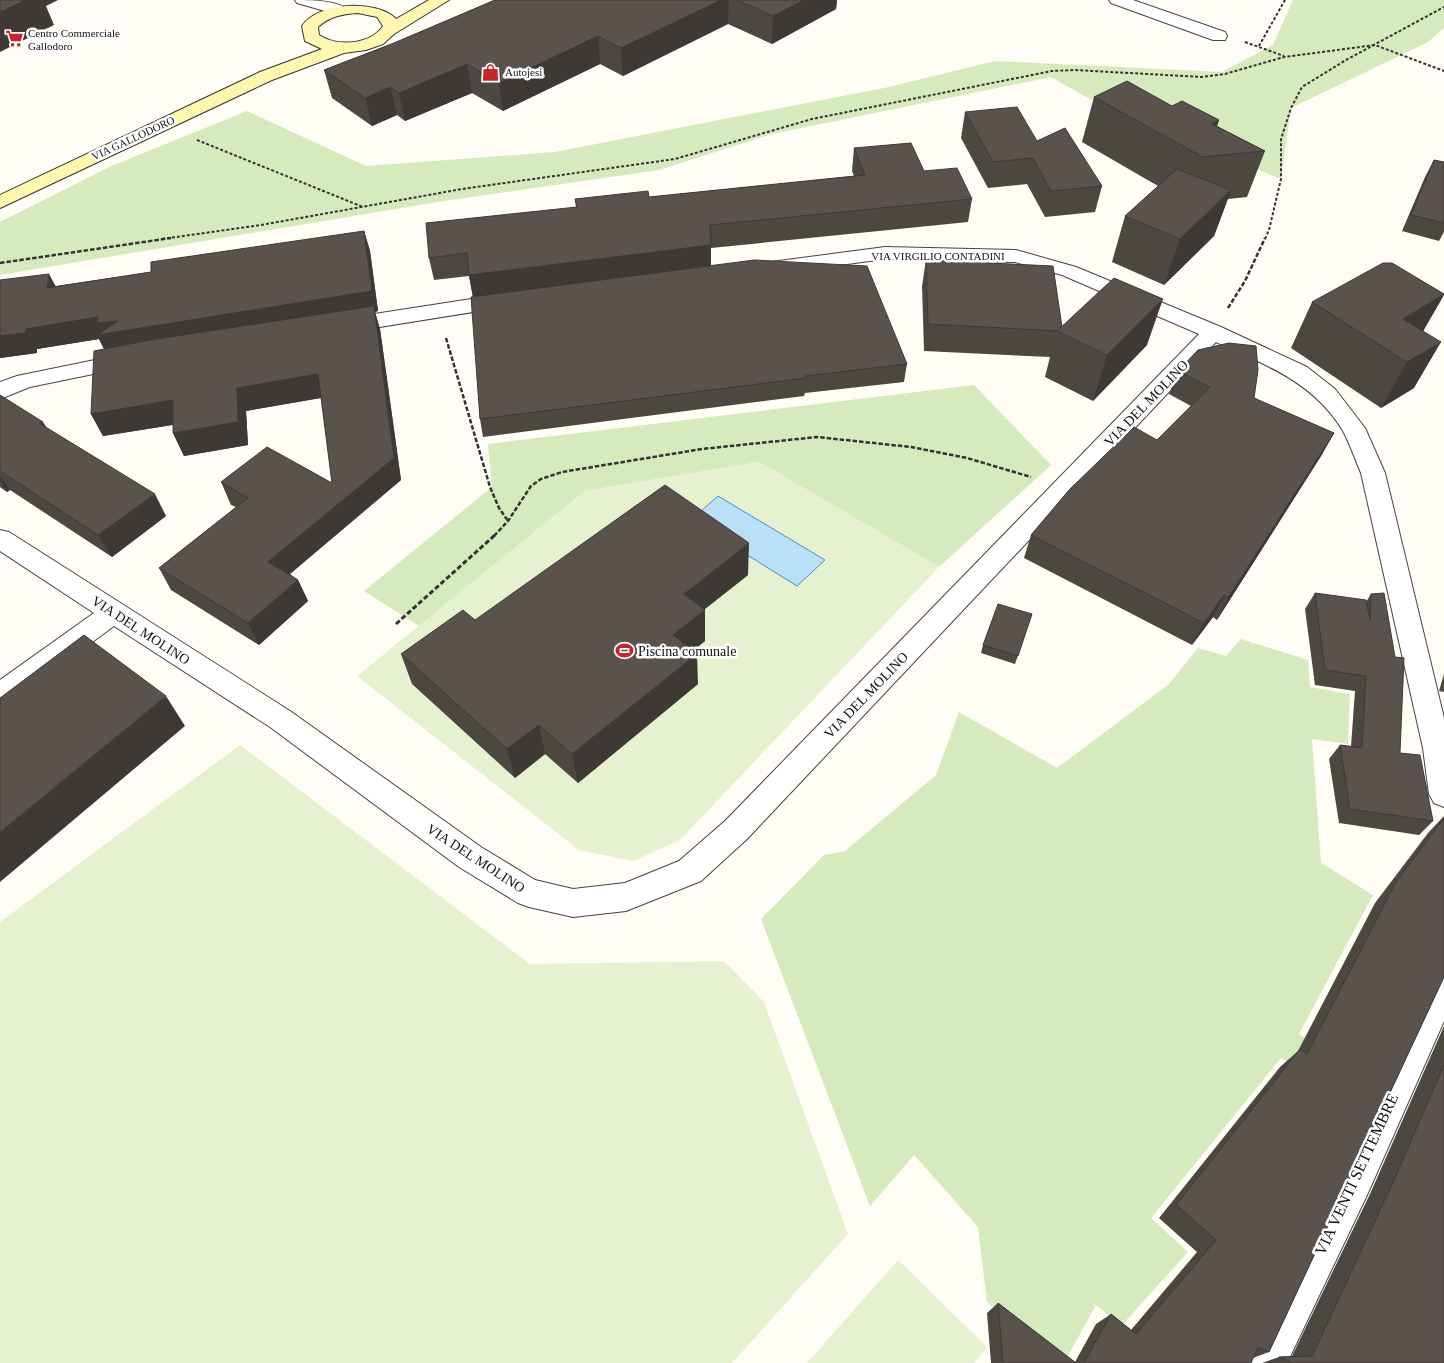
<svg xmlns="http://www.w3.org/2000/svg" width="1444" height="1363" viewBox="0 0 1444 1363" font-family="'Times New Roman',serif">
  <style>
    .green { fill: #d5ebbd }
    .pitch { fill: #e6f2cf }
    .water { fill: #b9e0f7; stroke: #3f96cf }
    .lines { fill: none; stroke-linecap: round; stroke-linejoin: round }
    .minor-casing { stroke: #444; stroke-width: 2 }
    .secondary-casing { stroke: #333; stroke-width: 2 }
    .path-far2 { stroke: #333; stroke-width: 2; stroke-dasharray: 3 2; stroke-linecap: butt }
    .path-far1 { stroke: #333; stroke-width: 2.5; stroke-dasharray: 4.5 2; stroke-linecap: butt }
    .path { stroke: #333; stroke-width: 3; stroke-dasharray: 5 2.5; stroke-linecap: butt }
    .minor { fill: #fff; fill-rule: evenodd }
    .secondary { fill: #fff6b0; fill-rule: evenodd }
    .wall { fill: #4d4742 }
    .shaded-wall { fill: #3f3936 }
    .building { fill: #5a524d; stroke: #3f3936 }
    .labels { text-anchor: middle; stroke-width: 5; stroke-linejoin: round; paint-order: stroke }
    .far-poi-label { font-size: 11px; fill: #111; stroke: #fff; text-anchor: start }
    .far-street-label { font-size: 11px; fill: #111; stroke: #fff }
    .street-label { font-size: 14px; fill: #111; stroke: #fff }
    .poi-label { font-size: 14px; fill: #111; stroke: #fff; text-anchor: start }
    .near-street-label { font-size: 16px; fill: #111; stroke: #fff }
  </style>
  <rect width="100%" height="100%" fill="#fffdf5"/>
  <g class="green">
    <path d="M1293,0H1444V28L1428,42L1291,108L1281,179L1097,103L1051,77L772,134L659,170L438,202L0,275V222L109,167L247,111L366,166L555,152L889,87L995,61L1222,72L1273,45Z"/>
    <path d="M974,385L1051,465L939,567L759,462L585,491L419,626L364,591L492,487L488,444Z"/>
    <path d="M1241,639L1308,660L1310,687L1350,694L1348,744L1312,739L1321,863L1373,895L1299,1034L1359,1073L1341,1101L1281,1058L1151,1218L1188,1252L1121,1326L1096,1305L1064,1363H1061L987,1302L978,1227L914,1155L870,1206L761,919L824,855L845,851L936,775L959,712L1057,768L1169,684L1198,648L1226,656Z"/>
  </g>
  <g class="pitch">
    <path d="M759,462L939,567L680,840L633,861L579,850L357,676L585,491Z"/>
    <path d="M240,745L530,964L724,961L764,1002L848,1234L732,1363H0V922Z"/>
    <path d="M898,1260L987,1347L974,1363H807Z"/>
  </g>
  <path class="water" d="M718,496L825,560L797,586L691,520Z"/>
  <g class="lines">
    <defs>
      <g id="minor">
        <path d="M295,0C308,0 339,0 347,10L339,15L297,3Z"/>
        <path d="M1109,0H1133L1225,32L1227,36L1225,40H1213L1111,3Z"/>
        <path d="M885,247L1016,250L1076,267L1221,327L1307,367L1335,389L1365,428L1385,473L1444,718V807L1434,803L1429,794L1423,748L1361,473C1355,459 1350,444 1343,431C1314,382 1264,364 1216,342L747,839L701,881L626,911L573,917L529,907L518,903L459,867L270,727L114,626L10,703L0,706V680L94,613L0,551V530L9,532L290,711L481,847L535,880L573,889L625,883L679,861L725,821L1199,334L1062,275L1015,262L885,259L771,274L764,272L761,268L764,264L771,262Z"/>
        <path d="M510,293L517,295L521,300L517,305L342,333L334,331L331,326L334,321L342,319Z"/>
        <path d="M129,353L137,355L140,360L137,365L30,387L0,399V382L17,376Z"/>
        <path d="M1444,968V1021L1368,1193L1287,1363H1248L1342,1167L1433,973Z"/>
      </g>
      <path id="secondary" d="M429,0H449L394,34L383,44L366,50L344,53L272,80L0,208V195L260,72L322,49L305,41L302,26C319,1 378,0 396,19ZM358,13L377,17L383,26C370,45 337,47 319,35L318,27C330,16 343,14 358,13Z"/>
    </defs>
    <use href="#minor" class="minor-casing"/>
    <use href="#secondary" class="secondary-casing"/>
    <g class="path-far2">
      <path d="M1245,42L1284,56"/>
      <path d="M1259,46L1285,0"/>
      <path d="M197,140L363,207"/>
      <path d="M162,239L261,225L462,189L675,159L812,119L1052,71L1074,70L1202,77L1225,74L1284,57L1375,45L1444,71"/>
      <path d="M1265,239L1269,230L1281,179V139L1291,108L1302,87L1346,60L1444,7"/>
    </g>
    <g class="path-far1">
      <path d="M0,263L171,238"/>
      <path d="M1228,308L1245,281L1265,238"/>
      <path d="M446,338L490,487L499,508L508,521"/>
      <path d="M494,536L508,521L531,486L541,479L562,472L702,449L817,437L911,447L967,458L1031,477"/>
    </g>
    <path class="path" d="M396,624L495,535"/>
    <use href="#minor" class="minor"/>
    <use href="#secondary" class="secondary"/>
  </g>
  <g class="wall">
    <path d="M495,0H837L836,9L772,44L728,24L623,76L600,64L503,111L472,93L405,121L397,115L372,126L332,98L324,70L394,43Z"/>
    <path d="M1094,97L1172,106L1219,120L1217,126L1265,151L1247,197L1228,199L1214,236L1164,285L1112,262L1125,216L1158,186L1082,142Z"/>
    <path d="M965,112L1037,141L1102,186L1095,212L1045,217L1027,184L988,188L961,138Z"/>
    <path d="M854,148L924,171L972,199L968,222L711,248V266L907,364L904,382L805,393L804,396L483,437L480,419L473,297L469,276L434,280L429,258L576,207L575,199L649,197L854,176L852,171Z"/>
    <path d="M1434,160L1444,162V232L1439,241L1402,231L1425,177Z"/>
    <path d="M364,231L370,251L378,311L375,312L380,329L401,480L290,574L298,580L308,601L259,645L171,590L159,568L236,507L231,505L221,482L332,483L321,398L246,411L248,445L184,456L173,433V425L103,436L91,414L104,349L99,339L37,349V353L0,358V280L56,286L151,272Z"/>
    <path d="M926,260L1062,327L1147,345L1093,401L1045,377L1050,357L924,351L922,286Z"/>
    <path d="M1444,294L1423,331L1414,388L1381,408L1291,348L1312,302Z"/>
    <path d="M1178,371L1254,398L1334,433L1321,456L1217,620L1213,617L1192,645L1024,558L1031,535L1157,440L1191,406L1169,394Z"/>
    <path d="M0,395L47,428L166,516L112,557L10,490L7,492L0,487Z"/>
    <path d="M748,575L705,609V641L693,651L698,684L578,783L545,754L515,778L412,684L401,654Z"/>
    <path d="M1315,593L1366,602L1371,594L1400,753L1433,821L1419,835L1339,823L1329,759L1340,745L1351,746L1355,691L1315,685L1305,609Z"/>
    <path d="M1032,614L1015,664L981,653L983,645Z"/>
    <path d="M1444,674V692L1439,691Z"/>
    <path d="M1444,816V977L1269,1352L1253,1358L1251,1363H991L987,1313L998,1303L1075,1362L1096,1324L1111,1314L1131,1330L1197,1252L1159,1218L1280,1067L1298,1051L1375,903L1428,833Z"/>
    <path d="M1444,1026V1363H1262L1279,1357L1292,1356L1370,1194Z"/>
  </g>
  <g class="shaded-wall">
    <path d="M22,0H58L46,6L54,25L0,52V12Z"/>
    <path d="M721,0H729L728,24L623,76L621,48Z"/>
    <path d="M804,0H837L836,9L772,44L773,16Z"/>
    <path d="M598,36L600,64L503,111L499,83Z"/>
    <path d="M467,64L472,93L405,121L399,93Z"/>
    <path d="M390,87L397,115L372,126L365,98Z"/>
    <path d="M1219,120L1206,157L1212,124Z"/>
    <path d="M1231,190L1214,236L1164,285L1180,239Z"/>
    <path d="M364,231L370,251L378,311L375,312L380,329L401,480L278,584L268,562L394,458L375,312L107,355L99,339L37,349V353L0,358V336Z"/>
    <path d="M711,245V267L473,298L469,275Z"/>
    <path d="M49,274L60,294L47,288Z"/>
    <path d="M1444,295L1418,340L1403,319Z"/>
    <path d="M1163,299L1147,345L1093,401L1107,355Z"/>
    <path d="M1441,342L1414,388L1381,408L1407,362Z"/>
    <path d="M318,374L326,397L246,411L248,445L184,456L173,433L237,388Z"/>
    <path d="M173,400L184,423L103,436L91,414Z"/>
    <path d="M43,422L57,444L39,423Z"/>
    <path d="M1334,433L1321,456L1217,620L1228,598Z"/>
    <path d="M0,475L10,490L7,492L0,481Z"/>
    <path d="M155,494L166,516L112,557L98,535Z"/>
    <path d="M749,543L748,575L697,615L705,610V641L674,665L673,635L684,594Z"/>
    <path d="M298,580L308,601L259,645L248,623Z"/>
    <path d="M1224,595L1213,617L1192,645L1204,623Z"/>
    <path d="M697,654L698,684L578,783L572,754Z"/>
    <path d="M166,696L185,726L0,882V832Z"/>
    <path d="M539,725L545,754L515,778L507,749Z"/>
  </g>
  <g class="building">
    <path d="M0,0H26L0,12Z"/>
    <path d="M495,0H721L621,48L598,36L499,83L467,64L399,93L390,87L365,98L324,70L394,43Z"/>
    <path d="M737,0H804L773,16Z"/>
    <path d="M1127,81L1172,106L1182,101L1219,120L1212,124L1265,151L1203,157L1094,97Z"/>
    <path d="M1017,107L1037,141L1065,128L1102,186L1051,191L1033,158L993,162L965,112Z"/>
    <path d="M911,143L924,171L957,168L972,199L710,225L711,245L469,275L467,253L429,258L426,223L577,207L575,199L648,191L649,197L865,175L854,148Z"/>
    <path d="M1434,160L1444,162V223L1411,215Z"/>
    <path d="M1177,169L1231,190L1180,239L1125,216Z"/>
    <path d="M364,231L372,291L97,335L118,321L97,323L98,317L26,329L25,333L0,336V280L49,274L47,288L151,272V262Z"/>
    <path d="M754,260L867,266L907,364L805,376L806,378L480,419L471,297Z"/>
    <path d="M926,260L1053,266L1062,327L1058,331L928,324Z"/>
    <path d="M1383,263H1392L1444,294L1403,319L1441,342L1407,362L1312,302Z"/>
    <path d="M1114,278L1163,299L1107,355L1057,331Z"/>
    <path d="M374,306L394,458L268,562L298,580L248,623L159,568L248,498L221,482L267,447L332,483L318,374L237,388L238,422L173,433V400L91,414L94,351L150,340Z"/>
    <path d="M1229,343L1256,346L1258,370L1254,398L1334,433L1228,598L1224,595L1204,623L1031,535L1069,490L1134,427L1157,440L1210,387L1178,371L1198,350Z"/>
    <path d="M0,395L43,422L39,423L155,494L98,535L0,471Z"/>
    <path d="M665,485L749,543L684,594L705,610L673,635L697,654L572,754L539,725L507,749L401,654L463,610L475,620Z"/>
    <path d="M1315,593L1366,600L1370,620L1371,594L1384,593L1395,657L1404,658L1400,753L1420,755L1433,821L1350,809L1340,745L1362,748L1366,676L1325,670Z"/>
    <path d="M998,604L1032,614L1018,656L983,645Z"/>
    <path d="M84,635L166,696L0,832V698Z"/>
    <path d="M1444,818V977L1269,1352L1258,1347L1251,1363H1084L1111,1314L1136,1334L1216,1240L1176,1205L1300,1049L1307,1054L1396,882Z"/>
    <path d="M1444,1065V1363H1293L1279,1357L1312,1356L1394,1180Z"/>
    <path d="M998,1303L1076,1363H1003Z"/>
  </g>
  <defs>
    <symbol id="supermarket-bare" viewBox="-9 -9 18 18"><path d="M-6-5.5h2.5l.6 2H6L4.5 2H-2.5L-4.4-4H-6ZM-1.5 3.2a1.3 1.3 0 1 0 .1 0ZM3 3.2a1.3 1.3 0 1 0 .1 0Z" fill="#c4262e" stroke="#fff" stroke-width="2.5" paint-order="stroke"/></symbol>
    <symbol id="shop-bare" viewBox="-9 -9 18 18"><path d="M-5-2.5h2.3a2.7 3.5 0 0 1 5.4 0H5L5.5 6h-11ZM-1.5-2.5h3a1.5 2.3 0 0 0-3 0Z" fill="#c4262e" stroke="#fff" stroke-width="2.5" paint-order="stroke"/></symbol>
    <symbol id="stadium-bare" viewBox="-9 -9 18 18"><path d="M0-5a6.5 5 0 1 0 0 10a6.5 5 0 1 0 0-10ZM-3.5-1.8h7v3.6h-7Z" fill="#c4262e" stroke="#fff" stroke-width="2.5" paint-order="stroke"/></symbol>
  </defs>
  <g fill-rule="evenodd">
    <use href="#supermarket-bare" x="2" y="26" width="25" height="25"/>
    <use href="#shop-bare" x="478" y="60" width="25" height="25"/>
    <use href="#stadium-bare" x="612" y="638" width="25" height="25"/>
  </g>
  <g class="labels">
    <g class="far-poi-label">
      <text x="28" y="37">Centro Commerciale<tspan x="28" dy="13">Gallodoro</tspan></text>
      <text x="505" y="76">Autojesi</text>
    </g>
    <g class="far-street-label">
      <text transform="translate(133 138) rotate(-25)" y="4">VIA GALLODORO</text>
      <text x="938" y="260">VIA VIRGILIO CONTADINI</text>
    </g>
    <g class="street-label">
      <text transform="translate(1146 403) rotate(-46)" y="5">VIA DEL MOLINO</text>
      <text transform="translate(141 630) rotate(33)" y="5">VIA DEL MOLINO</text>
      <text transform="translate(866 695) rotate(-46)" y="5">VIA DEL MOLINO</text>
      <text transform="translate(476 858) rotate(33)" y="5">VIA DEL MOLINO</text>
    </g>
    <g class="poi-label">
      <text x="638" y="656">Piscina comunale</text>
    </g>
    <g class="near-street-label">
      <text transform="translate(1356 1174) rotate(-65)" y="6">VIA VENTI SETTEMBRE</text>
    </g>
  </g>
</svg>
